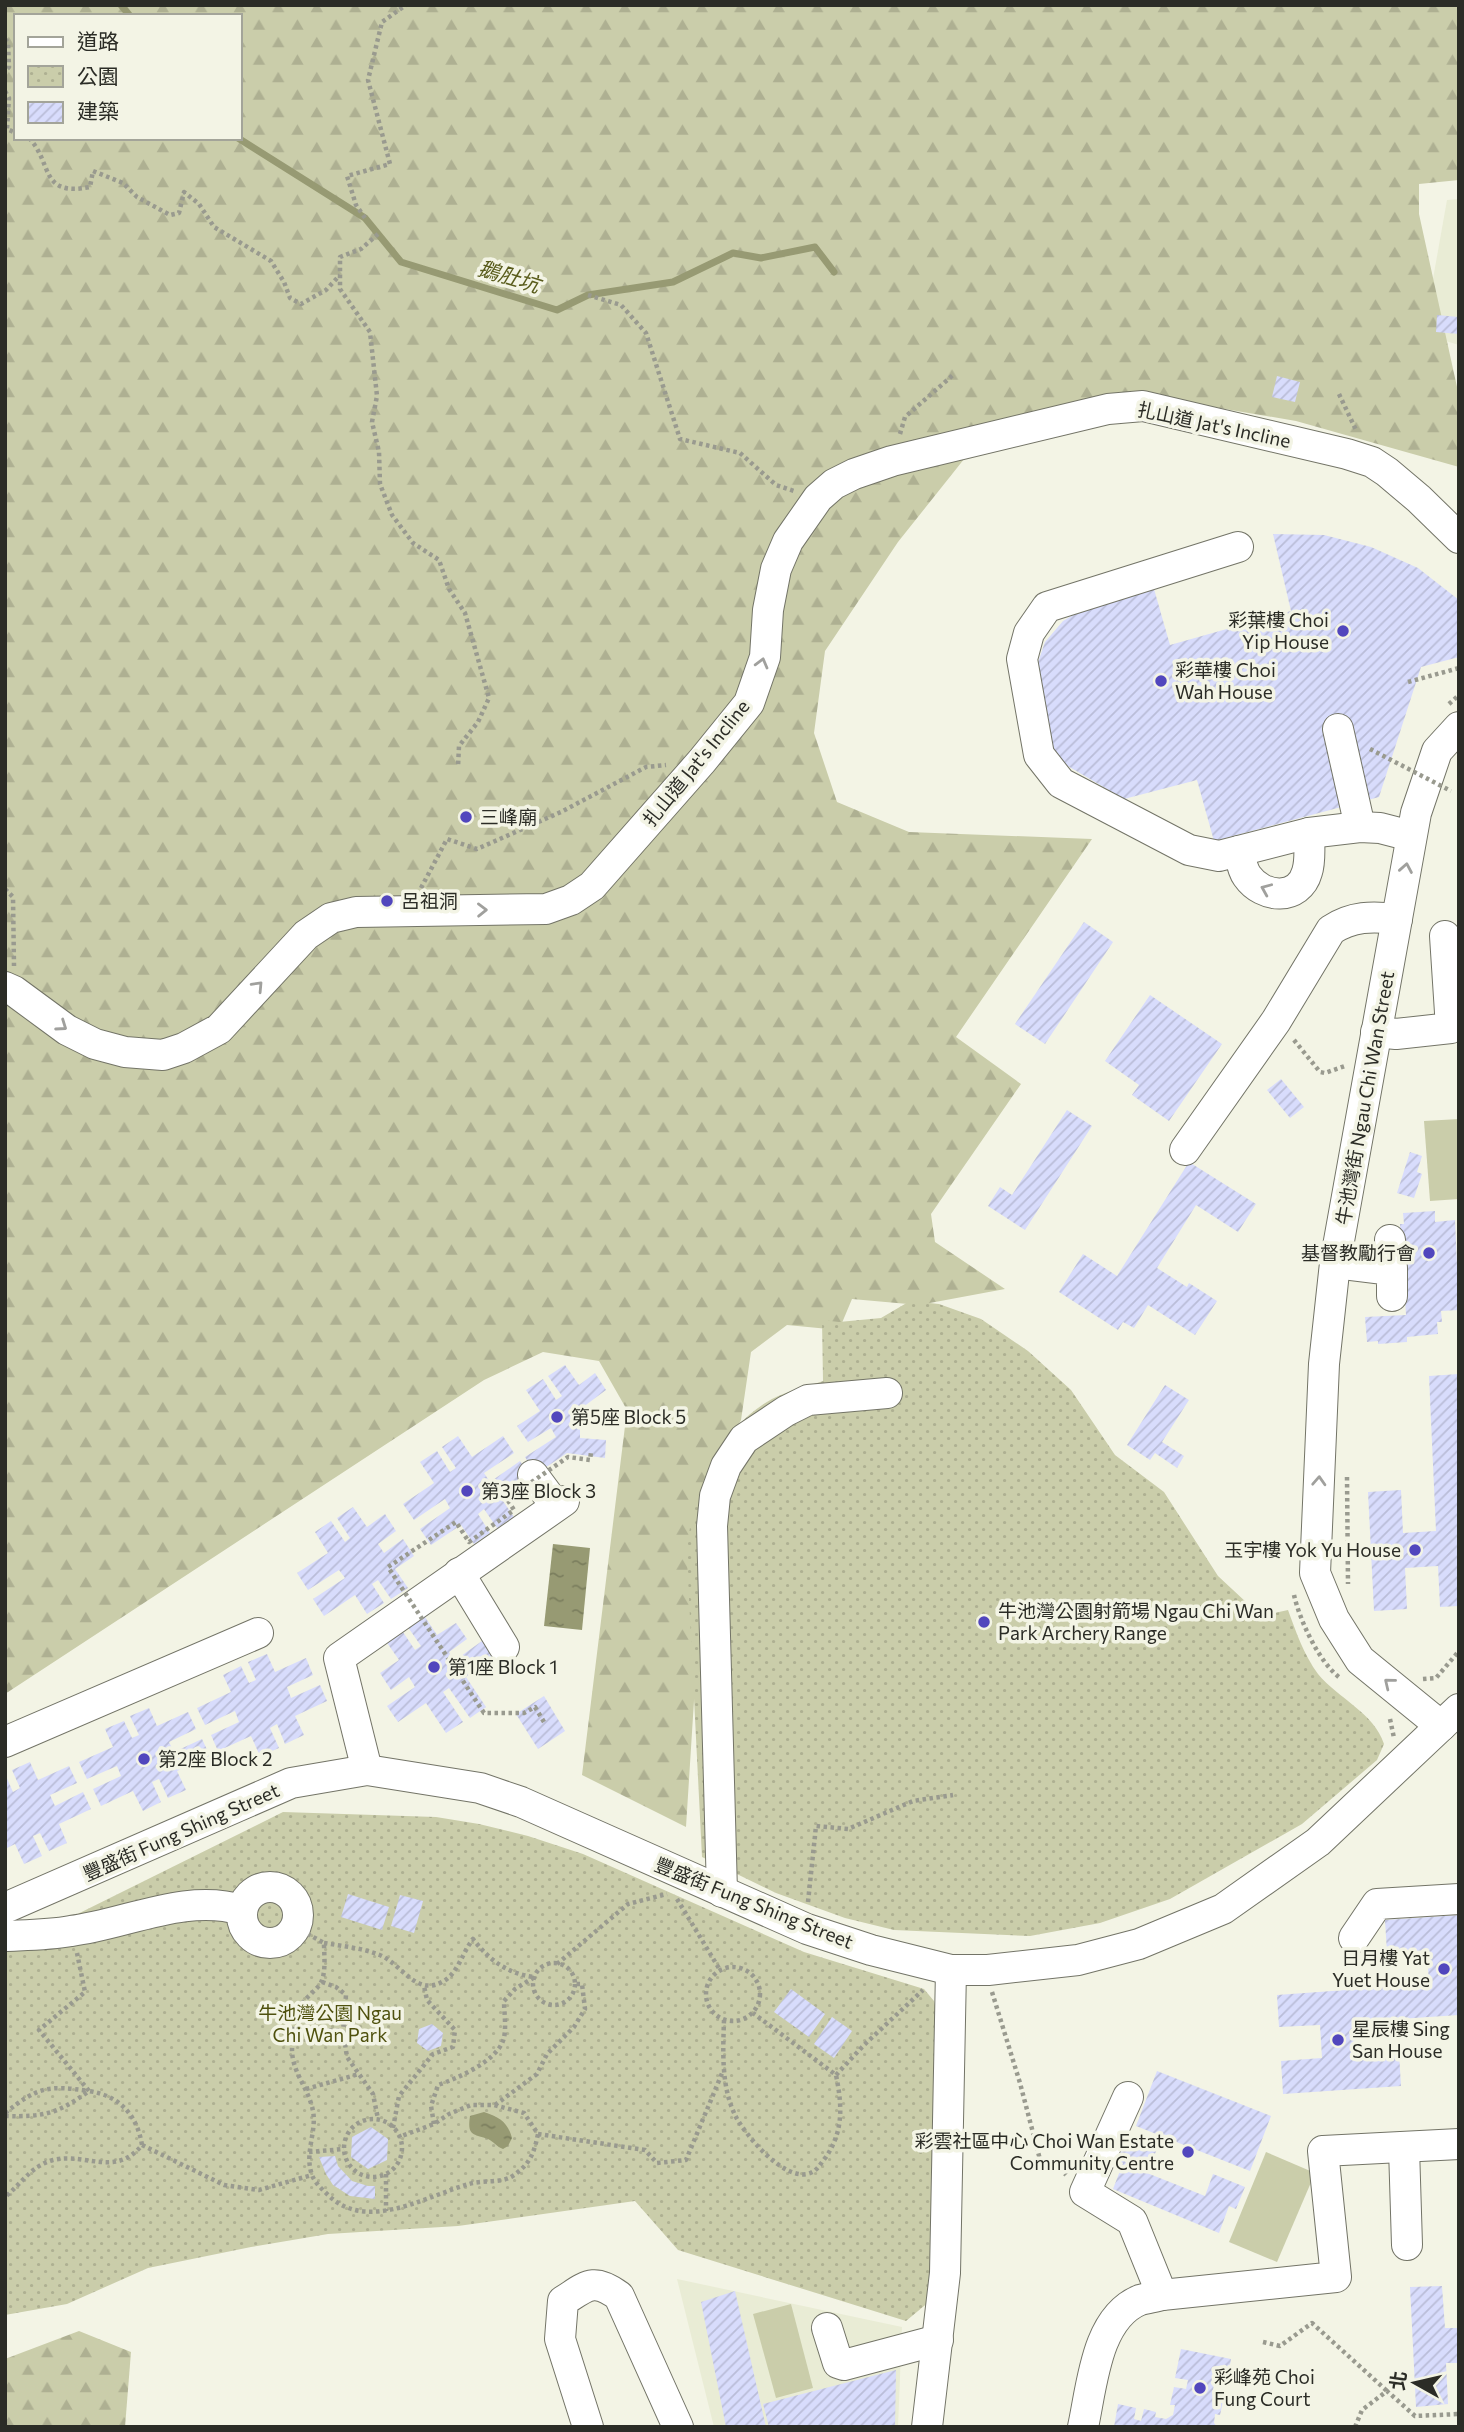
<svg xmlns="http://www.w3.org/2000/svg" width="1464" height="2432" viewBox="0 0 1464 2432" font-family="Commissioner,'Noto Sans TC',sans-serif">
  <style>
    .built { fill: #e9ecd5 }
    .green { fill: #cacdaa }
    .forest { fill: url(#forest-firs); fill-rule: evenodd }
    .park { fill: url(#park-dots) }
    .water { fill: url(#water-ripples) }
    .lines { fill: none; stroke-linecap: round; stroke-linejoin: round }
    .stream { stroke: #979a73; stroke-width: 7 }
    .building { fill: url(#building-hatch) }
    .minor-casing { stroke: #737467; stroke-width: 32 }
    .path { stroke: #999a8f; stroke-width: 4.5; stroke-dasharray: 3.5 3.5; stroke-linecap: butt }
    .minor { stroke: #fff; stroke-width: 30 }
    .path-bridge { stroke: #999a8f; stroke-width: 4.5; stroke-dasharray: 3.5 3.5; stroke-linecap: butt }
    .oneway { stroke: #a0a09d }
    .poi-dot { fill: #5146bd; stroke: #f3f4e5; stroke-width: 2.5 }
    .labels { text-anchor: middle; stroke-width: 7; stroke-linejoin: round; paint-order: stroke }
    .street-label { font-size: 19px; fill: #2b2c26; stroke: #f3f4e5 }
    .poi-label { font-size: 19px; fill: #2b2c26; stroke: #f3f4e5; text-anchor: start }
    .park-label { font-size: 19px; fill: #4f510e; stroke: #f3f4e5 }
    .water-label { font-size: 21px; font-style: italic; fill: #595c1c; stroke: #f3f4e5 }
  </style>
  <defs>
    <pattern id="forest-firs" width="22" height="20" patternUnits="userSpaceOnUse" patternTransform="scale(1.75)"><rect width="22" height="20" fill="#cacdaa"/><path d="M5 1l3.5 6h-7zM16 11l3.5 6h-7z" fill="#aeb092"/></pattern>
    <pattern id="park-dots" width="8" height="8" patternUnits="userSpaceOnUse" patternTransform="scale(1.75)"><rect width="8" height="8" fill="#cacdaa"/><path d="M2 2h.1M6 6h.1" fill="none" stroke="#aeb092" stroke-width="1.8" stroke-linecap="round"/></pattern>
    <pattern id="water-ripples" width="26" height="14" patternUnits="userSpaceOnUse" patternTransform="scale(1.75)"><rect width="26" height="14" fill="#979a73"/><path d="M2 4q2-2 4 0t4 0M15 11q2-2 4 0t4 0" fill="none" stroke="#7b7e5e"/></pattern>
    <pattern id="building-hatch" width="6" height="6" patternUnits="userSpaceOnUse" patternTransform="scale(1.75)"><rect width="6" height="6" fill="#d8dcfc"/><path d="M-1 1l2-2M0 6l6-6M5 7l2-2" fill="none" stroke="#babdd8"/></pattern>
  </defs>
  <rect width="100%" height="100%" fill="#f3f4e5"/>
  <g class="built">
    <path d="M1459,199V345L1432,337L1428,307L1447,200Z"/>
    <path d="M677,2279L902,2327L898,2427H714Z"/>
  </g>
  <g class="green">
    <path d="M1459,1119V1199L1430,1201L1424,1121Z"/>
    <path d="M1266,2152L1315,2173L1277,2262L1229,2242Z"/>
    <path d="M791,2304L813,2388L776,2398L753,2314Z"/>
  </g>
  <g class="forest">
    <path d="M5,5H1459V180L1419,184V214L1459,396V467L1296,421L1125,392L988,429L898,542L825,651L814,733L837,802L909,832L1092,839L956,1037L1021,1084L931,1214L935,1242L1005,1289L919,1305L852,1299L839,1330L787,1325L751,1352L741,1420L708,1480L686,1827L582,1775L627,1410L599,1361L543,1352L484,1380L5,1694ZM16,16H240V138H16Z"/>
    <path d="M79,2331L131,2352L125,2427H5V2359Z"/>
  </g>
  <g class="park">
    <path d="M910,1301L939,1304L981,1319L1028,1351L1071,1390L1115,1455L1164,1492L1218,1576L1261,1616L1288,1610C1296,1632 1304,1655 1318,1674C1338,1698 1374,1713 1384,1744L1377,1760L1302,1824L1170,1899L1100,1923L1030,1936L894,1930L845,1918L776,1893L702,1857L687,1559C688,1499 717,1429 772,1399C787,1391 806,1387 823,1381L822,1320L839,1322L881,1318Z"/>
    <path d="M283,1812L436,1817L479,1824L528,1836L583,1854L804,1952L924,1989L934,2001L936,2010L930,2301L906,2321L678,2250L635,2201L458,2226L328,2234L251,2247L148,2268L67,2304L5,2315V1950Z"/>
  </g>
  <g class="water">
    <path d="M553,1544L590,1548L582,1630L544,1626Z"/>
    <path d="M484,2112C500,2117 508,2123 512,2138L508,2146L503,2149C497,2147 493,2141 488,2139C473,2134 467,2136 470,2116Z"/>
  </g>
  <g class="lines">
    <g class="stream">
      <path d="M121,5L130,16"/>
      <path d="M238,138L365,218L401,262L557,310L588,295L673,282L733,253L761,258L815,247L834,272"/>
    </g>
  </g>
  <g class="building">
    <path d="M1437,315L1459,317V334L1436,332Z"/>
    <path d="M1277,376L1300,382L1295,402L1272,397Z"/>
    <path d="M1273,534L1324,535L1371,547L1418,568L1459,600V657L1421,667L1379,797L1214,841L1197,780L1124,799L1061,762L1052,753L1035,671L1045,642L1063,621L1075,614L1152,582L1170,645L1291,611Z"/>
    <path d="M1084,922L1113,942L1045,1044L1015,1024Z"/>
    <path d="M1150,995L1222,1044L1169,1121L1132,1095L1139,1085L1105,1061Z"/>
    <path d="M1281,1079L1304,1107L1290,1118L1267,1090Z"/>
    <path d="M1067,1110L1092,1126L1025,1230L988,1206L1000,1187L1012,1195Z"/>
    <path d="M1410,1152L1422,1156L1417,1172L1422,1174L1414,1198L1397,1193Z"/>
    <path d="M1189,1162L1256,1204L1238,1232L1196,1205L1157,1268L1187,1287L1189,1283L1217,1301L1195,1335L1148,1305L1134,1328L1123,1322L1118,1330L1059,1292L1083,1254L1117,1276Z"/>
    <path d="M1435,1211V1222L1455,1220L1459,1310L1441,1311L1442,1322H1437L1438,1334L1407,1337V1342L1378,1344V1341L1367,1342L1365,1317L1406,1315L1400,1224H1404L1403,1213Z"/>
    <path d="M565,1365L579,1385L595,1373L606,1390L579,1410L586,1422L580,1427V1438L606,1440L605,1458L567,1453L536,1474L525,1457L556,1437L551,1428L528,1442L517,1426L540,1411L526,1390L543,1379L556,1400L562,1396L548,1376Z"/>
    <path d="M1459,1374V1606L1440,1607L1438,1566L1405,1568L1407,1609L1374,1611L1368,1492L1401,1490L1403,1533L1436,1531L1429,1376Z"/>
    <path d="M1165,1385L1189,1400L1162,1442L1184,1456L1177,1468L1155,1453L1150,1460L1127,1445Z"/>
    <path d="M458,1436L472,1457L503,1436L514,1453L484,1473L490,1482L520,1461L531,1477L501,1498L514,1517L497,1528L484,1509L478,1514L490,1533L474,1544L461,1525L431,1545L420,1529L450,1508L445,1499L414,1520L403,1504L434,1483L420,1462L437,1451L450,1472L456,1468L442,1447Z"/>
    <path d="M353,1507L367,1527L385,1514L396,1531L378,1544L384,1553L403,1539L414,1556L395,1569L408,1588L391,1599L378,1580L372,1584L384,1603L367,1614L355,1595L324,1616L313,1599L345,1578L339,1570L308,1590L297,1573L328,1553L315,1532L331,1521L345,1542L350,1538L337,1518Z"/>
    <path d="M421,1611L437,1635L456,1623L467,1639L449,1652L454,1661L482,1641L493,1657L466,1677L486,1707L470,1718L449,1688L443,1692L463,1722L446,1733L426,1703L398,1722L387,1706L415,1687L409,1677L391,1690L380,1673L399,1660L383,1637L399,1626L415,1650L421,1646L405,1623Z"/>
    <path d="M267,1654L275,1672L306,1658L313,1675L287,1687L291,1698L320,1685L327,1701L295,1716L304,1735L285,1744L277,1724L270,1728L279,1748L260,1756L251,1736L218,1751L211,1735L239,1722L235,1711L205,1725L197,1708L231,1692L223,1675L241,1666L249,1683L256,1680L248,1662Z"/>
    <path d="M544,1696L565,1731L538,1749L516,1714Z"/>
    <path d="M149,1708L157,1726L188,1712L196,1729L169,1742L174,1752L202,1739L210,1756L177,1771L186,1790L168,1798L159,1779L152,1782L161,1802L143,1811L133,1791L101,1806L93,1789L121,1776L117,1766L87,1779L79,1762L113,1747L105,1729L124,1721L132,1738L139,1735L130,1716Z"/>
    <path d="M30,1762L38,1780L69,1766L77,1783L50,1795L55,1806L83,1792L91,1809L59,1824L67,1843L49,1851L40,1833L33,1836L42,1856L24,1864L15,1844L5,1849V1774L13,1792L20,1788L12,1770Z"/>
    <path d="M348,1894L389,1907L382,1930L341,1917Z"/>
    <path d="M400,1895L423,1901L414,1933L391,1926Z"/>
    <path d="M1459,1915V2015L1354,2022L1356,2056L1399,2053L1401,2086L1283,2094L1281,2061L1322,2058L1320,2025L1279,2027L1277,1995L1429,1984L1427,1950L1387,1953L1385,1920Z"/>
    <path d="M791,1989L825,2014L809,2037L774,2012Z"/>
    <path d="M832,2017L852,2031L834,2058L814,2044Z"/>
    <path d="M432,2024L443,2033L441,2046L428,2051L417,2043L419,2029Z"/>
    <path d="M1157,2071L1271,2116L1250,2171L1136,2126Z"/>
    <path d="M371,2127L388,2139L387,2160L368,2169L351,2157L352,2137Z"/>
    <path d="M1126,2136L1157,2149L1147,2173L1205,2196L1213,2174L1245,2187L1236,2209L1229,2206L1219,2233L1113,2189L1123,2163L1117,2160Z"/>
    <path d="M335,2156L338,2166L352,2181L368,2186H375V2199L350,2196L333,2185L326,2174L319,2157Z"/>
    <path d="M1442,2286L1445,2328H1459V2363H1446L1448,2404L1416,2407L1410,2287Z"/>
    <path d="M735,2291L766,2427H726L701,2302Z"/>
    <path d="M1181,2349L1231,2359L1226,2388L1214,2385L1212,2394L1224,2397L1220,2415L1215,2414L1214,2423L1217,2427H1114L1118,2404L1136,2408L1134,2419L1141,2421L1144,2409L1156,2412L1155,2417L1166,2419L1173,2415L1175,2405H1170L1174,2387L1186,2389L1188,2380L1175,2378Z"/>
    <path d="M896,2370L895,2427H769L763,2404Z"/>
  </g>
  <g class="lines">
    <defs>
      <g id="minor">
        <path d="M1238,547L1047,607L1029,633L1022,659L1039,755L1061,783L1189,850L1219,856L1309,833L1360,827L1380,828L1411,836"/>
        <path d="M1338,729L1360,827"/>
        <path d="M1239,851C1241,860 1242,869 1247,876C1263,899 1299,901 1307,872C1311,860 1309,845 1309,833"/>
        <path d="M5,987L14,991L67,1030L95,1044L125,1052L163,1055L184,1048L219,1029L306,935L331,918L356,912L546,909L571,900L592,886L702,761L749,703L765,657L768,610L776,569L788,541L818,498L834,484L854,474L892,461L1108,409L1143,406L1347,454L1372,462L1387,472L1419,499L1459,538"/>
        <path d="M1376,1032L1396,1034L1451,1028L1445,936"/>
        <path d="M1185,1150L1276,1021L1331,930C1352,916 1372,916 1397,919"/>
        <path d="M1390,1240L1392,1270"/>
        <path d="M1335,1263L1392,1270V1296"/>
        <path d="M533,1475L556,1506"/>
        <path d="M459,1573L504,1647"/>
        <path d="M1441,1726L1360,1660L1334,1619L1315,1573L1324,1364L1335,1263L1416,813L1437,751L1459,727"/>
        <path d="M5,1742L258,1633"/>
        <path d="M367,1770L339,1658L564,1501"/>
        <circle cx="270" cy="1915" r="28"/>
        <path d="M722,1892L712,1526L715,1496L726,1466L744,1439L786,1411L808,1400L887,1393"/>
        <path d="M5,1908L291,1783L367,1770L480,1788L521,1802L807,1929L871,1950L951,1970H988L1078,1960L1139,1944L1223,1909L1318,1842L1459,1709"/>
        <path d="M5,1936C27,1935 49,1935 71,1931C127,1924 185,1893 242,1910"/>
        <path d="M1354,1938L1377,1904L1459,1899"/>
        <path d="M1128,2097L1085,2192L1132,2221L1162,2295"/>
        <path d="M1404,2148L1407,2245"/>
        <path d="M827,2328L838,2363L844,2365L938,2340"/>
        <path d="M588,2427L560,2339L563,2301C587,2286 593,2277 619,2296L678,2427"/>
        <path d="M927,2427L945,2273L951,1970"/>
        <path d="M1083,2427C1092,2386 1096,2318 1140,2300C1147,2298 1155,2297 1162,2295L1336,2277L1323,2151L1459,2144"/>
      </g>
    </defs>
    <use href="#minor" class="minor-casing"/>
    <g class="path">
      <path d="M5,39L8,42L9,67L5,71"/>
      <path d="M5,91L9,98L7,129L16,133"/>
      <path d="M29,138C53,163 39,197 90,187L93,171L123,183L137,197L170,215L179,213L184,192L199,204L214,227L271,261L284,282L290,298L301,304L326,290L340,275"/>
      <path d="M365,218L356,205L347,176L390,164L368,80L382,22L406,5"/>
      <path d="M378,234L361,249L340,257V289L370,332L377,396L372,422L379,452L380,484L392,515L413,543L439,560L449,589L465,613L489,698L478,722L459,746L458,767"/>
      <path d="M588,295L621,305L646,333L680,439L740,453L776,485L794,491"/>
      <path d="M1339,394L1356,430"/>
      <path d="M900,434L905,417L953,375"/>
      <path d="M1408,682L1459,668"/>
      <path d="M1449,704L1459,695"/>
      <path d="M421,888L447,839L477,849L561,812L646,767L666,765"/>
      <path d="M5,889L13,897L14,966"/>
      <path d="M1294,1040L1320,1072L1325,1073L1345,1066"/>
      <path d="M1347,1477L1348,1584"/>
      <path d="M1294,1595C1300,1621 1319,1662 1340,1678"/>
      <path d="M1423,1679L1436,1678L1459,1651"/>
      <path d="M1390,1719L1394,1738"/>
      <path d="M677,1899L720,1970"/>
      <path d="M808,1902L816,1826L848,1829L913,1801L953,1795"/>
      <path d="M295,1927L324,1943C324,1954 326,1969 322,1980C320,1987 310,1994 305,2000C295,2011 292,2037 292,2051C293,2074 309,2089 313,2111C317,2132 304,2153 312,2175C315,2183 322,2189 328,2195C367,2233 426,2196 469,2184C482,2180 500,2183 511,2177C530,2165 534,2153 538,2134L524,2113L494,2105H471L449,2114L434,2124L399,2137"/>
      <path d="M324,1943C342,1946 361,1948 377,1954C400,1961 415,1997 442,1982C458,1974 462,1953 473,1939C489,1960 508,1974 534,1977"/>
      <circle cx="554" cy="1984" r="21"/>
      <path d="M557,1964L628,1904L667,1894"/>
      <circle cx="733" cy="1994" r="27"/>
      <path d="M322,1982L336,1987L346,1995L343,2031L347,2057L373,2094L378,2119"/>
      <path d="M992,1992L1020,2083L1043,2171L1060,2169L1066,2175"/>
      <path d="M724,2020C723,2051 721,2086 735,2115C745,2135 782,2179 807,2174C817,2172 820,2164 826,2157C844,2130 842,2105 836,2075L753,2013"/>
      <path d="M294,2029L343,2031"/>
      <path d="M836,2075L864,2045L923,1990"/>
      <path d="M306,2089L359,2074"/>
      <path d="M495,2105L537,2074L547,2054L574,2027L585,2009L582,1984H574"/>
      <path d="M5,2113C38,2087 47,2085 89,2091L39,2030L85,1992L77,1953"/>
      <path d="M5,2116C44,2117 57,2114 89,2091C120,2096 137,2115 142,2145C115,2178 86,2152 53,2160C31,2166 22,2183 5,2197"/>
      <circle cx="373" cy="2148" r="29"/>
      <path d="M434,2124L431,2106L438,2085C458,2078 495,2062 503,2041C507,2030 504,2012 504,2001L515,1989L533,1978"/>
      <path d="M393,2128L399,2096L433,2054L453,2047L455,2030L427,2000L424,1986"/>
      <path d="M538,2134L645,2150L657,2163L686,2160L723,2071"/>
      <path d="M142,2145L224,2185L259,2190L312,2175"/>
      <path d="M309,2152L344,2149"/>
      <path d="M386,2174V2211"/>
      <path d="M1263,2342L1280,2346L1312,2323L1387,2391"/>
      <path d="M1355,2427L1362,2410L1387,2391L1415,2416L1459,2414"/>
    </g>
    <use href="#minor" class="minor"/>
    <g class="path-bridge">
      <path d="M1370,749L1451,791"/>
      <path d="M544,1722L535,1707L524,1713H484L388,1567L456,1522L469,1542L514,1510L507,1499L568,1457L590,1460L591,1452"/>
    </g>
  </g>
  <defs><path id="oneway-chevron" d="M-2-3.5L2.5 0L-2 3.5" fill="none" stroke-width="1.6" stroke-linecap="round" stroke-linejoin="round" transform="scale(1.75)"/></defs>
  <g class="oneway">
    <use href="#oneway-chevron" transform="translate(762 663) rotate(-75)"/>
    <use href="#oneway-chevron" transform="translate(1406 868) rotate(-80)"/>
    <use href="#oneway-chevron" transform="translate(1266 889) rotate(-157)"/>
    <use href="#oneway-chevron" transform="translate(482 910) rotate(-1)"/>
    <use href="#oneway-chevron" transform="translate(258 986) rotate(-47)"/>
    <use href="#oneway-chevron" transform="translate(62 1026) rotate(35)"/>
    <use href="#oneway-chevron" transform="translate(1319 1481) rotate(-87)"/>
    <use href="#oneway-chevron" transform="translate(1389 1683) rotate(-141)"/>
  </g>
  <g class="poi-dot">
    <circle cx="1343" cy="631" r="7"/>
    <circle cx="1161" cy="681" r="7"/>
    <circle cx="466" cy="817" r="7"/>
    <circle cx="387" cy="901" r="7"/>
    <circle cx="1429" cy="1253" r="7"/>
    <circle cx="557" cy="1417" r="7"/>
    <circle cx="467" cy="1491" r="7"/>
    <circle cx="1415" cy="1550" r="7"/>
    <circle cx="984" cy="1622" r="7"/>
    <circle cx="434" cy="1667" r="7"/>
    <circle cx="144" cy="1759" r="7"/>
    <circle cx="1444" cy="1969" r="7"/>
    <circle cx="1338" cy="2040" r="7"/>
    <circle cx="1188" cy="2152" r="7"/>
    <circle cx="1200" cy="2388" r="7"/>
  </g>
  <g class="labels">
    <g class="street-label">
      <text transform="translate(1214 425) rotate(12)" y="7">扎山道 Jat's Incline</text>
      <text transform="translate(696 763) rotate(-51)" y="7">扎山道 Jat's Incline</text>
      <text transform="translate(1365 1098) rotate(-80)" y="7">牛池灣街 Ngau Chi Wan Street</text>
      <text transform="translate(181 1832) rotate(-24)" y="7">豐盛街 Fung Shing Street</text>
      <text transform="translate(754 1903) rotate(22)" y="7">豐盛街 Fung Shing Street</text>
    </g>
    <g class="poi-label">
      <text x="1329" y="627" text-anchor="end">彩葉樓 Choi<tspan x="1329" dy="22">Yip House</tspan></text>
      <text x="1175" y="677">彩華樓 Choi<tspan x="1175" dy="22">Wah House</tspan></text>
      <text x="480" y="824">三峰廟</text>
      <text x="401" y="908">呂祖洞</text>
      <text x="1415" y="1260" text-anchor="end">基督教勵行會</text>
      <text x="571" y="1424">第5座 Block 5</text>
      <text x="481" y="1498">第3座 Block 3</text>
      <text x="1401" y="1557" text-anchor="end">玉宇樓 Yok Yu House</text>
      <text x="998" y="1618">牛池灣公園射箭場 Ngau Chi Wan<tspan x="998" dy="22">Park Archery Range</tspan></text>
      <text x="448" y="1674">第1座 Block 1</text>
      <text x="158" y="1766">第2座 Block 2</text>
      <text x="1430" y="1965" text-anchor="end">日月樓 Yat<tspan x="1430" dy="22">Yuet House</tspan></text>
      <text x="1352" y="2036">星辰樓 Sing<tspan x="1352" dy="22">San House</tspan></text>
      <text x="1174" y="2148" text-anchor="end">彩雲社區中心 Choi Wan Estate<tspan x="1174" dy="22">Community Centre</tspan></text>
      <text x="1214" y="2384">彩峰苑 Choi<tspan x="1214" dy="22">Fung Court</tspan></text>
    </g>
    <g class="park-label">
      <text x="330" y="2020">牛池灣公園 Ngau<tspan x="330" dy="22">Chi Wan Park</tspan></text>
    </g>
    <g class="water-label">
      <text transform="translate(509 277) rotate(17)" y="7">鵝肚坑</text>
    </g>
  </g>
  <rect width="1464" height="2432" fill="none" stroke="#2b2c26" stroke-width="14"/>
  <rect x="14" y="14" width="228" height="126" fill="#f3f4e5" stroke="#a3a499" stroke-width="2"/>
  <rect x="28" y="37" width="35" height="10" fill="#ffffff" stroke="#a3a499" stroke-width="2"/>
  <text x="77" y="49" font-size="21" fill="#2b2c26">道路</text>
  <rect x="28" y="66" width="35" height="21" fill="url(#park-dots)" stroke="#a3a499" stroke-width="2"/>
  <text x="77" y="84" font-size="21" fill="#2b2c26">公園</text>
  <rect x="28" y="102" width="35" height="21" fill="url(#building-hatch)" stroke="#a3a499" stroke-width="2"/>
  <text x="77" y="119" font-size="21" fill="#2b2c26">建築</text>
  <g transform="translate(1415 2383) rotate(278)" stroke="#f3f4e5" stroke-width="5" paint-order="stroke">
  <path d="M0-5L12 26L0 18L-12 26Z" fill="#2b2c26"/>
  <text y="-10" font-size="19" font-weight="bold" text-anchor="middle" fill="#2b2c26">北</text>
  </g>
</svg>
